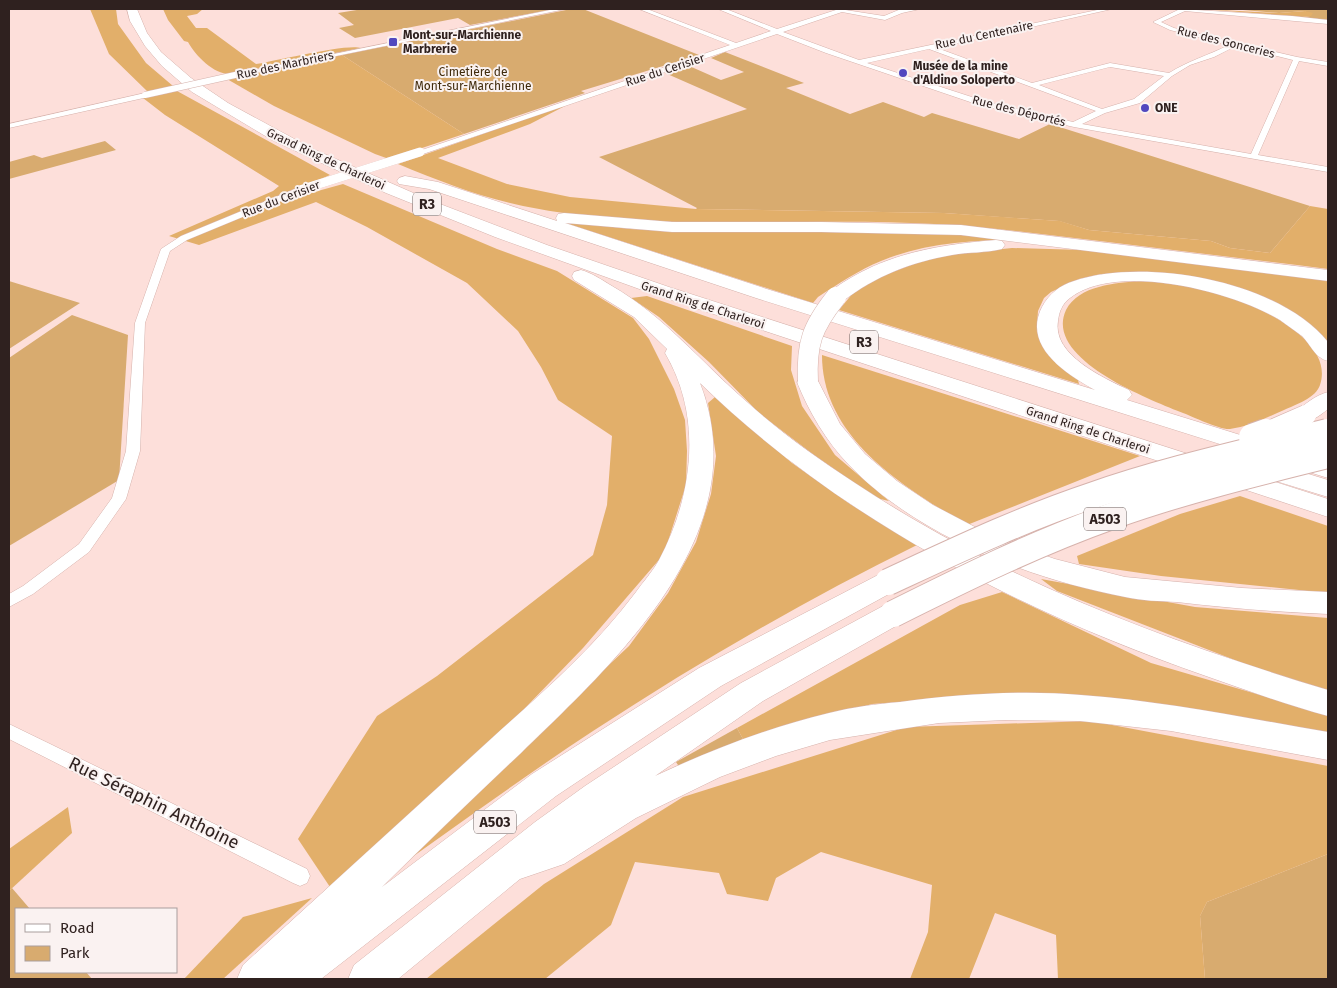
<svg xmlns="http://www.w3.org/2000/svg" width="1337" height="988" viewBox="0 0 1337 988" font-family="'Fira Sans',sans-serif">
  <style>
    .green { fill: #d8ab6f }
    .forest { fill: #e2af6a }
    .lines { fill: none; stroke-linecap: round; stroke-linejoin: round }
    .street-casing { stroke: #d6b2ac; stroke-width: 1 }
    .highway-casing { stroke: #d6b2ac; stroke-width: 1 }
    .street { fill: #fff; fill-rule: evenodd }
    .highway { fill: #fff; fill-rule: evenodd }
    .street-bridge-far1-casing { stroke: #d6b2ac; stroke-width: 7; stroke-linecap: butt }
    .street-bridge-casing { stroke: #d6b2ac; stroke-width: 9; stroke-linecap: butt }
    .highway-bridge-far1-casing { stroke: #d6b2ac; stroke-width: 21; stroke-linecap: butt }
    .highway-bridge-casing { stroke: #d6b2ac; stroke-width: 28; stroke-linecap: butt }
    .street-bridge-far1 { stroke: #fff; stroke-width: 6 }
    .street-bridge { stroke: #fff; stroke-width: 9 }
    .highway-bridge-far1 { stroke: #fff; stroke-width: 20 }
    .highway-bridge { stroke: #fff; stroke-width: 26 }
    .poi-dot { fill: #5148bf; stroke: #faf2f1; stroke-width: 2 }
    .labels { text-anchor: middle; stroke-width: 4; stroke-linejoin: round; paint-order: stroke }
    .far-poi-label { font-size: 12px; font-weight: bold; fill: #2f211f; stroke: #faf2f1; text-anchor: start }
    .far-street-label { font-size: 12px; fill: #2f211f; stroke: #faf2f1 }
    .far-park-label { font-size: 12px; fill: #402b0c; stroke: #faf2f1 }
    .shield { fill: #faf2f1; stroke: #6c605e; stroke-width: 1 }
    .shield-label { font-size: 14px; font-weight: bold; fill: #2f211f }
    .near-street-label { font-size: 18px; fill: #2f211f; stroke: #faf2f1 }
  </style>
  <rect width="100%" height="100%" fill="#fddfda"/>
  <g class="green">
    <path d="M363,9H555L470,25L458,18L355,38L339,28L354,25L338,13Z"/>
    <path d="M571,9H583L699,55L581,91L585,93L464,134L342,55Z"/>
    <path d="M1231,9H1328V20L1302,17L1310,16L1305,11L1279,13Z"/>
    <path d="M725,52L804,83L786,88L850,114L883,102L924,117L932,113L1019,139L1050,124L1310,206L1270,253L1230,248L1211,241L1089,230L1059,221L944,213L696,209L697,208L599,157L747,109L665,73L687,65L721,80L744,72L711,58Z"/>
    <path d="M105,141L116,150L9,179V162L34,155L42,158Z"/>
    <path d="M9,281L80,303L9,349Z"/>
    <path d="M72,315L128,335L119,480L9,546V358Z"/>
    <path d="M737,728L744,741L680,768L676,762Z"/>
    <path d="M1328,854V979H1205L1200,916L1207,902Z"/>
    <path d="M12,888L30,909H16V972H86L92,979H9V891Z"/>
  </g>
  <g class="forest">
    <path d="M90,9H116L118,24L146,63L173,86L148,92L109,54Z"/>
    <path d="M163,9H203L197,14L187,16L196,28H207L256,64C275,61 348,43 361,48L230,74C213,74 196,56 188,42L184,41L168,20Z"/>
    <path d="M1201,9L1279,13L1305,11L1313,13L1311,16L1302,17Z"/>
    <path d="M342,55L464,134L389,159L375,154L274,106L227,79Z"/>
    <path d="M177,91L330,175L298,189L307,194L343,184L497,249L557,271L633,318L649,339L674,389L685,420L687,451L686,485L664,554L583,648L477,758L330,887L298,839L377,716L437,676L593,555L607,505L612,436L558,400L541,367L518,331L467,283L367,227L316,202L199,245L169,236L273,191L279,186L165,115L143,98Z"/>
    <path d="M565,106L530,124L438,158L507,184L570,197L696,209L944,213L1060,221L1089,230L1211,241L1230,248L1270,253L1310,206L1328,209V269C1255,260 1181,251 1108,242C1050,235 992,227 934,224C797,216 659,234 523,206C480,197 439,181 398,164L550,110Z"/>
    <path d="M556,220L630,229L681,231H916L1017,240C971,240 924,243 881,261C859,270 838,284 818,297L813,303Z"/>
    <path d="M1012,248L1083,250L1328,279V343L1294,316L1146,273L1101,274L1079,279L1051,292L1044,298L1038,311L1037,325L1041,338L1077,376L1079,384L839,310L853,293L869,281L935,256Z"/>
    <path d="M1141,281C1161,282 1181,285 1201,289C1236,296 1337,334 1320,385C1316,398 1295,405 1284,410C1268,417 1248,427 1230,429C1220,430 1194,417 1183,413C1151,400 1043,359 1066,310C1079,285 1116,283 1141,281Z"/>
    <path d="M647,296L792,346L791,370L802,406L835,455L889,501L876,498L814,455L760,414L709,362L659,317L631,298Z"/>
    <path d="M822,355L1140,456L967,525C903,487 822,438 822,355Z"/>
    <path d="M715,397L792,463L850,504L917,545C805,600 697,663 593,731C523,777 454,828 385,876L629,646L668,593L696,542L711,494L716,456L708,403Z"/>
    <path d="M1240,496L1328,526V593L1161,576L1079,564L1077,556L1180,514Z"/>
    <path d="M1041,579L1195,607L1328,618V692L1294,683L1057,591Z"/>
    <path d="M1002,592L1151,663L1328,715V738L1147,705L1025,693L872,704L744,741L737,728L960,605Z"/>
    <path d="M1091,721L1328,766V854L1207,902L1200,916L1205,979H1058L1056,935L995,913L969,979H910L928,932L932,885L821,852L776,878L768,901L727,894L719,873L635,862L611,925L545,979H426L544,884L683,797L906,727Z"/>
    <path d="M68,807L72,833L9,891V849Z"/>
    <path d="M312,898L223,979H184L243,917Z"/>
  </g>
  <g class="lines">
    <defs>
      <g id="street">
        <path d="M555,9H566L253,73L250,71Z"/>
        <path d="M639,9H647L736,43L771,31L718,9H726L777,29L839,9L884,16L901,9H920L902,13L885,20L842,12L783,32L859,60L1102,9H1112L937,48L1032,83L1110,63L1169,73C1188,61 1209,55 1229,45L1170,30L1153,22L1180,9L1292,16L1328,20V24L1185,11L1161,22L1174,28L1297,57L1328,62V66L1299,61L1258,155L1328,167V172L1074,127L979,105L826,53L777,34L423,154L416,152L730,45ZM1236,46L1293,60L1251,154L1082,124L1105,113L1140,103L1172,76L1190,65L1214,57ZM929,49L1096,111L1073,122L984,101L867,63ZM1110,67L1164,76L1134,99L1102,109L1039,85Z"/>
        <path d="M145,93H148V97L9,128V124Z"/>
        <path d="M300,187L303,188V192L187,240L170,251L145,323L140,451L126,499L89,552L33,594L9,607V594L23,586L79,544L112,498L126,451L135,323L161,249L181,236Z"/>
        <path d="M9,724L307,869L310,876L307,883L300,886L293,883L9,739Z"/>
      </g>
      <g id="highway">
        <path d="M127,9H137L147,33L161,52L191,78L228,103L311,148L427,199L547,245L669,287L1328,499V517L656,295L495,237L386,193L272,140L192,92L162,66L145,46L130,21Z"/>
        <path d="M405,176L438,182L557,221L556,218L558,214L564,213L672,222H821L961,225L1328,270V281L961,235L821,232H672L565,223L770,290L1095,390C1066,374 1022,346 1042,307C1049,294 1060,285 1074,281C1145,257 1280,281 1328,342V361C1315,358 1311,345 1302,336C1295,331 1287,325 1280,320C1234,292 1117,261 1070,298C1062,304 1059,312 1058,321C1052,355 1104,378 1129,390L1132,395L1127,400L1328,462V478L756,298L429,189L399,184L397,181L399,178Z"/>
        <path d="M996,240L1002,241L1005,245L1002,249C986,253 969,252 952,255C911,262 876,276 843,301L836,303L829,301L826,297C833,288 845,281 854,276C898,251 947,244 996,240Z"/>
        <path d="M581,270C592,273 602,280 612,286C664,316 702,363 747,402C780,432 817,458 855,483C1000,579 1163,640 1328,690V716C1287,705 1246,690 1206,676C1022,612 841,520 700,383C758,532 617,660 521,753C474,797 428,842 382,887L532,774L699,668L878,575L888,572L898,575L902,582L898,589L721,686L556,796L321,979H237L243,965C326,889 409,814 492,738C543,692 595,647 636,592C643,582 653,571 659,560C693,496 703,417 665,353L667,349L634,317L574,280L572,276L574,272Z"/>
        <path d="M808,375L816,377L840,424L865,454L897,481L933,505L973,526L1015,545L1055,559L1125,577L1242,588L1328,592V614C1278,612 1228,608 1177,602C1160,601 1142,601 1125,597C1030,579 917,536 849,465C826,441 809,412 797,382L800,377Z"/>
        <path d="M1328,392V409C1318,417 1311,423 1298,420L1295,415C1302,405 1316,395 1328,392Z"/>
        <path d="M1259,459L1328,480V497L1250,473L1247,467L1250,461Z"/>
        <path d="M893,603L903,606L907,614L903,622L763,701L655,776C711,750 770,727 829,713C852,707 877,704 900,702C960,694 1022,690 1081,695C1164,701 1246,718 1328,732V760L1171,731L1080,721L1006,720L939,723L830,740L776,756L720,777L636,818L564,864L520,879L398,979H348L354,965L535,822L585,786L741,683L883,606Z"/>
      </g>
    </defs>
    <use href="#street" class="street-casing"/>
    <use href="#highway" class="highway-casing"/>
    <use href="#street" class="street"/>
    <use href="#highway" class="highway"/>
    <defs>
      <path id="street-bridge-far1" d="M145,95L253,71"/>
      <path id="street-bridge" d="M300,190L420,152"/>
      <g id="highway-bridge-far1">
        <path d="M808,382C806,344 812,327 836,297"/>
        <path d="M1262,434L1306,415"/>
        <path d="M1322,434L1328,432"/>
      </g>
      <g id="highway-bridge">
        <path d="M1252,437L1266,432"/>
        <path d="M888,582C955,551 1022,519 1091,496C1168,469 1248,452 1327,432"/>
        <path d="M893,614C965,578 1036,543 1112,516C1182,491 1255,473 1328,455"/>
      </g>
    </defs>
    <use href="#street-bridge-far1" class="street-bridge-far1-casing"/>
    <use href="#street-bridge" class="street-bridge-casing"/>
    <use href="#highway-bridge-far1" class="highway-bridge-far1-casing"/>
    <use href="#highway-bridge" class="highway-bridge-casing"/>
    <use href="#street-bridge-far1" class="street-bridge-far1"/>
    <use href="#street-bridge" class="street-bridge"/>
    <use href="#highway-bridge-far1" class="highway-bridge-far1"/>
    <use href="#highway-bridge" class="highway-bridge"/>
  </g>
  <g class="poi-dot">
    <rect x="388" y="37" width="10" height="10" rx="2.5"/>
    <circle cx="903" cy="73" r="5"/>
    <circle cx="1145" cy="108" r="5"/>
  </g>
  <g class="labels">
    <g class="far-poi-label">
      <text x="403" y="39">Mont-sur-Marchienne<tspan x="403" dy="14">Marbrerie</tspan></text>
      <text x="913" y="70">Musée de la mine<tspan x="913" dy="14">d'Aldino Soloperto</tspan></text>
      <text x="1155" y="112">ONE</text>
    </g>
    <g class="far-street-label">
      <text transform="translate(984 35) rotate(-12)" y="4">Rue du Centenaire</text>
      <text transform="translate(1226 42) rotate(14)" y="4">Rue des Gonceries</text>
      <text transform="translate(285 65) rotate(-12)" y="4">Rue des Marbriers</text>
      <text transform="translate(665 70) rotate(-18)" y="4">Rue du Cerisier</text>
      <text transform="translate(1019 111) rotate(14)" y="4">Rue des Déportés</text>
      <text transform="translate(326 159) rotate(25)" y="4">Grand Ring de Charleroi</text>
      <text transform="translate(281 199) rotate(-21)" y="4">Rue du Cerisier</text>
      <text transform="translate(703 305) rotate(18)" y="4">Grand Ring de Charleroi</text>
      <text transform="translate(1088 430) rotate(18)" y="4">Grand Ring de Charleroi</text>
    </g>
    <g class="far-park-label">
      <text x="473" y="76">Cimetière de<tspan x="473" dy="14">Mont-sur-Marchienne</tspan></text>
    </g>
    <g class="shield">
      <rect x="413" y="192.5" width="28" height="23" rx="4"/>
      <rect x="850" y="330.5" width="28" height="23" rx="4"/>
      <rect x="1084" y="507.5" width="42" height="23" rx="4"/>
      <rect x="474" y="810.5" width="42" height="23" rx="4"/>
    </g>
    <g class="shield-label">
      <text x="427" y="209">R3</text>
      <text x="864" y="347">R3</text>
      <text x="1105" y="524">A503</text>
      <text x="495" y="827">A503</text>
    </g>
    <g class="near-street-label">
      <text transform="translate(154 803) rotate(26)" y="6">Rue Séraphin Anthoine</text>
    </g>
  </g>
  <rect width="1337" height="988" fill="none" stroke="#2f211f" stroke-width="20"/>
  <rect x="15" y="908" width="162" height="65" fill="#faf2f1" stroke="#a99e9d"/>
  <rect x="25" y="924" width="25" height="8" fill="#ffffff" stroke="#a99e9d"/>
  <text x="60" y="933" font-size="15" fill="#2f211f">Road</text>
  <rect x="25" y="946" width="25" height="15" fill="#d8ab6f" stroke="#a99e9d"/>
  <text x="60" y="958" font-size="15" fill="#2f211f">Park</text>
</svg>
